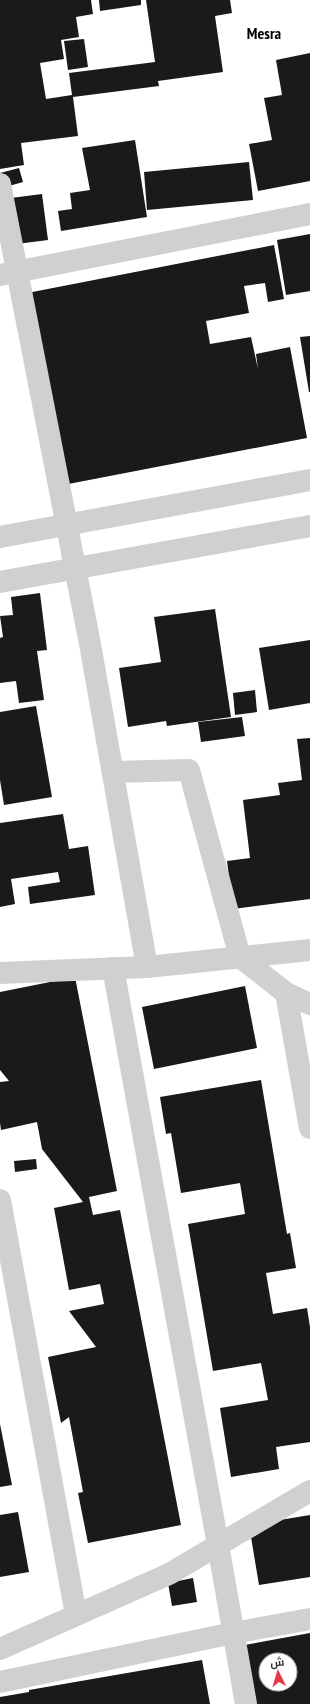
<svg xmlns="http://www.w3.org/2000/svg" width="310" height="1704" viewBox="0 0 310 1704" font-family="'PT Sans Narrow',Cairo,sans-serif">
  <style>
    .building { fill: #1a1a1a; fill-rule: evenodd }
    .lines { fill: none; stroke-linecap: round; stroke-linejoin: round }
    .street { stroke: #d0d0d0; stroke-width: 22 }
    .labels { text-anchor: middle; stroke-width: 4; stroke-linejoin: round; paint-order: stroke }
    .district-label { font-size: 16px; font-weight: bold; fill: #000; stroke: #fff }
  </style>
  <rect width="100%" height="100%" fill="#fff"/>
  <g class="building">
    <path d="M0,0H91L93,14L76,17L79,37L61,40L64,59L40,63L46,99L72,95L69,73L155,62L146,0H230L232,13L215,16L223,72L158,81L159,86L73,97L78,136L21,143L24,165L0,169Z"/>
    <path d="M99,0H141V5L100,11Z"/>
    <path d="M84,39L88,67L68,70L64,41Z"/>
    <path d="M310,53V181L258,191L249,144L272,140L264,98L282,95L276,60Z"/>
    <path d="M135,140L147,217L61,231L58,211L72,209L70,193L90,190L82,148Z"/>
    <path d="M249,162L253,200L147,210L144,172Z"/>
    <path d="M19,168L23,182L2,188L0,173Z"/>
    <path d="M42,194L48,240L9,245L3,199Z"/>
    <path d="M310,234V291L286,295L277,240Z"/>
    <path d="M274,245L284,299L268,302L265,283L244,286L249,313L206,321L210,344L251,337L258,369L256,354L290,347L307,438L58,486L22,294Z"/>
    <path d="M310,336V392H309L300,337Z"/>
    <path d="M40,593L47,650L37,651L44,700L19,703L16,681L0,683V638L3,637L0,616L13,615L11,597Z"/>
    <path d="M215,609L231,717L167,726L166,721L128,727L119,668L161,662L154,617Z"/>
    <path d="M310,640V703L269,710L259,648Z"/>
    <path d="M255,690L257,712L235,715L233,693Z"/>
    <path d="M36,706L52,797L4,805L0,780V712Z"/>
    <path d="M242,717L245,736L201,742L198,722Z"/>
    <path d="M310,738V899L233,909L227,861L250,858L243,800L280,795L278,783L302,780L297,739Z"/>
    <path d="M63,814L69,849L88,846L95,895L30,904L28,887L60,882L58,872L11,879L15,904L0,907V823Z"/>
    <path d="M75,977L117,1191L89,1197L93,1215L120,1210L181,1525L88,1543L78,1493L83,1492L69,1417L61,1423L48,1357L96,1347L69,1311L104,1304L100,1284L69,1290L54,1208L83,1202L42,1149L37,1122L1,1130L0,1123V1082L9,1081L0,1070V992Z"/>
    <path d="M245,986L257,1048L154,1069L142,1007Z"/>
    <path d="M261,1080L287,1234L290,1233L296,1268L266,1273L273,1314L307,1308L310,1327V1442L276,1447L279,1469L231,1477L220,1408L268,1400L261,1363L213,1371L188,1224L245,1214L240,1183L181,1193L171,1133L166,1134L160,1097Z"/>
    <path d="M36,1159L37,1169L15,1172L14,1161Z"/>
    <path d="M0,1424L12,1485L0,1487Z"/>
    <path d="M18,1512L29,1572L0,1577V1515Z"/>
    <path d="M310,1515V1577L259,1585L249,1525Z"/>
    <path d="M193,1578L197,1602L172,1606L168,1583Z"/>
    <path d="M310,1633V1704H239L228,1648ZM266,1660H290V1684H266Z"/>
    <path d="M202,1660L210,1704H0V1697L29,1692V1690Z"/>
  </g>
  <g class="lines">
    <g class="street">
      <path d="M0,184L90,644L147,967"/>
      <path d="M0,275L310,214"/>
      <path d="M0,537L310,480"/>
      <path d="M0,582L310,526"/>
      <path d="M113,772L189,770L240,957L286,993L310,1004"/>
      <path d="M113,968L218,1545L246,1704"/>
      <path d="M0,973L147,967L310,950"/>
      <path d="M286,993L310,1128"/>
      <path d="M0,1200L76,1615"/>
      <path d="M0,1649L169,1574L310,1491"/>
      <path d="M0,1682L233,1633L310,1619"/>
    </g>
  </g>
  <g class="labels">
    <g class="district-label">
      <text x="264" y="39">Mesra</text>
    </g>
  </g>
  <g transform="translate(278 1672) rotate(355)"><circle r="19" fill="#ffffff" stroke="#adadad"/>
  <path d="M0-3L7 15L0 10L-7 15Z" fill="#e63946"/>
  <text y="-6" font-size="11" font-weight="bold" text-anchor="middle" fill="#333333">ش</text>
  </g>
</svg>
